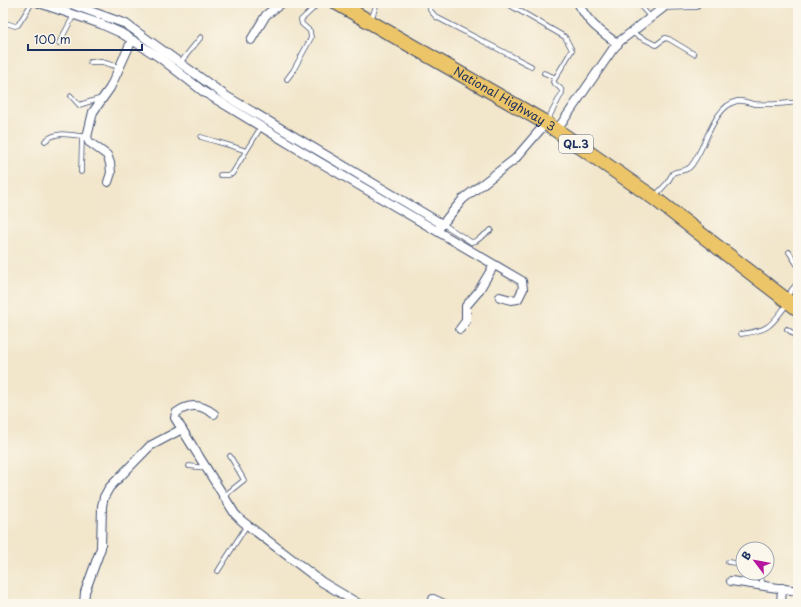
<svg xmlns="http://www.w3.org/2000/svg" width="801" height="607" viewBox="0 0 801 607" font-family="'Playpen Sans',sans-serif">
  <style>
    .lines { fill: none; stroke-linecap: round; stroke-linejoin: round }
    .service-casing { stroke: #3b4a6e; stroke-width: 5.5 }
    .minor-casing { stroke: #3b4a6e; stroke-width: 10 }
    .trunk-casing { stroke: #3b4a6e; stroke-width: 16 }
    .service { stroke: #fff; stroke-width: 4 }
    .minor { stroke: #fff; stroke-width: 8 }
    .trunk { stroke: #edc569; stroke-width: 14 }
    .labels { text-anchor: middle; stroke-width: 3; stroke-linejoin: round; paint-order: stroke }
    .shield { fill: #fbf7ec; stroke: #5e6b89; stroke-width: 1 }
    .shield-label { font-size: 11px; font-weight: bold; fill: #1b2f5e }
    .street-label { font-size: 12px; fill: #1b2f5e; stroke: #fbf7ec }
  </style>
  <rect width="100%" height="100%" fill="#fbf7ec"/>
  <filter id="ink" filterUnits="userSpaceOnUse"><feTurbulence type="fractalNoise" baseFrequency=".025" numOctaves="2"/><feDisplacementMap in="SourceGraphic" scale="8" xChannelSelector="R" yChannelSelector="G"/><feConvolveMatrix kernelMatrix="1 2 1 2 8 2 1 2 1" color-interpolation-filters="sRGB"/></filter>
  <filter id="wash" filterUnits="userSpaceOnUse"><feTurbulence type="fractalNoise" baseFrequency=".012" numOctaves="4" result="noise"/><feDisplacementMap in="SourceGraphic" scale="16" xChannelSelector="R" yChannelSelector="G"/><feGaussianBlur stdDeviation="0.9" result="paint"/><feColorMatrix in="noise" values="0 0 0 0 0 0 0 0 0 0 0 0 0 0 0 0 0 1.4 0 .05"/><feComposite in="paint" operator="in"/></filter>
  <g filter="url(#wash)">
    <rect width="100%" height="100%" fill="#f2e6cb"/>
  </g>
  <g filter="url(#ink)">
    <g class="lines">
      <defs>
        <g id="service">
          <path d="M431,3L430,10L436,17L531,66"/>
          <path d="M506,3L565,37L572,50L553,82L561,89L562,93L547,121"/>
          <path d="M638,3L651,18"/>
          <path d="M664,8L697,7"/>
          <path d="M371,20L377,3"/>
          <path d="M3,22L15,26L18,25L32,3"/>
          <path d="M632,33L656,45L665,38L669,39L694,54"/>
          <path d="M59,43L74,15"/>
          <path d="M90,62H102L119,67"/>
          <path d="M180,63L201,37"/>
          <path d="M544,73L554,77"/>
          <path d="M287,79L293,71L311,38L310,31L302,24L301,20L319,3"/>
          <path d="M71,96L79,105L102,98"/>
          <path d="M201,137C216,142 231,145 246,151"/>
          <path d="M45,141C57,130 72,135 87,137"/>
          <path d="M81,172L82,136"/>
          <path d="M220,175H228L232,174L261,127"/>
          <path d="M655,196L667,183L673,173C678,170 685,172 690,167C705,151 712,107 737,101C743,100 749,103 755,104C770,105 783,104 798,102"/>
          <path d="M443,224L471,242L476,241L491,230"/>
          <path d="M789,252L798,266"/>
          <path d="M787,296L798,282"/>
          <path d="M787,329L798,337"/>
          <path d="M741,334C771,330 770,326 788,303"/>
          <path d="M189,466L206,468"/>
          <path d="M224,496L244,480L230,456"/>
          <path d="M728,562L743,564"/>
          <path d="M218,571L247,525"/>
          <path d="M760,573L763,585"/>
        </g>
        <g id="minor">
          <path d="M39,3L101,24L121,33L159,57L204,92L316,160L522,281L523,289L518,299L511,300L500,297"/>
          <path d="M68,3L126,24L226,96L442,224"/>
          <path d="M578,3C589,24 599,30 618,44"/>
          <path d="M251,40L266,15L282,3"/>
          <path d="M557,130L613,49L620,41L663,8L666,3"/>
          <path d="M108,182L111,173L110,163L107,155L89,142L87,137L93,112L110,88L132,40"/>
          <path d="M440,227L463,199L515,159L546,123"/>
          <path d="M460,329L466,321V306L478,292L494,265"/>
          <path d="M214,414C201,404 189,403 176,413L175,418L235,514L242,521L322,582L359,604"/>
          <path d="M731,581L798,591"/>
          <path d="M433,599L444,604"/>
          <path d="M84,604L85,592L101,548L102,506L104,497L109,488L150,446L182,429"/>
          <path d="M781,604L782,588"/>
        </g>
        <g id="trunk">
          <path id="s1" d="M337,3L546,123L654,198L798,309"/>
        </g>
      </defs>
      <use href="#service" class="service-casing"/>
      <use href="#minor" class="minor-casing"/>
      <use href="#trunk" class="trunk-casing"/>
      <use href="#service" class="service"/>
      <use href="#minor" class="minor"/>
      <use href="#trunk" class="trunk"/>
    </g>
  </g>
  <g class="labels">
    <rect class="shield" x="559" y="135" width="34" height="18" rx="3"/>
    <g class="shield-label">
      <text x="576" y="148">QL.3</text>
    </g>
    <g class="street-label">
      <text dy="4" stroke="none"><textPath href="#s1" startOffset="193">National Highway 3</textPath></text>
    </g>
  </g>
  <rect width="801" height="607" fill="none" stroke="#fbf7ec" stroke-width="16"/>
  <g transform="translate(755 561) rotate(302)"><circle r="19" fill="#fbf7ec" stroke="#a1a7b3"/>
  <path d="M0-3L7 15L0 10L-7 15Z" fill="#b5179e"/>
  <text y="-6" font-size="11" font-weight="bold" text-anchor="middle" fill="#1b2f5e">B</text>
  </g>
  <path d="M28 44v6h114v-6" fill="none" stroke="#1b2f5e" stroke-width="2"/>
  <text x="34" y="44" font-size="12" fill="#1b2f5e" stroke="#fbf7ec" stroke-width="3" paint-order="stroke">100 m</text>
</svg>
